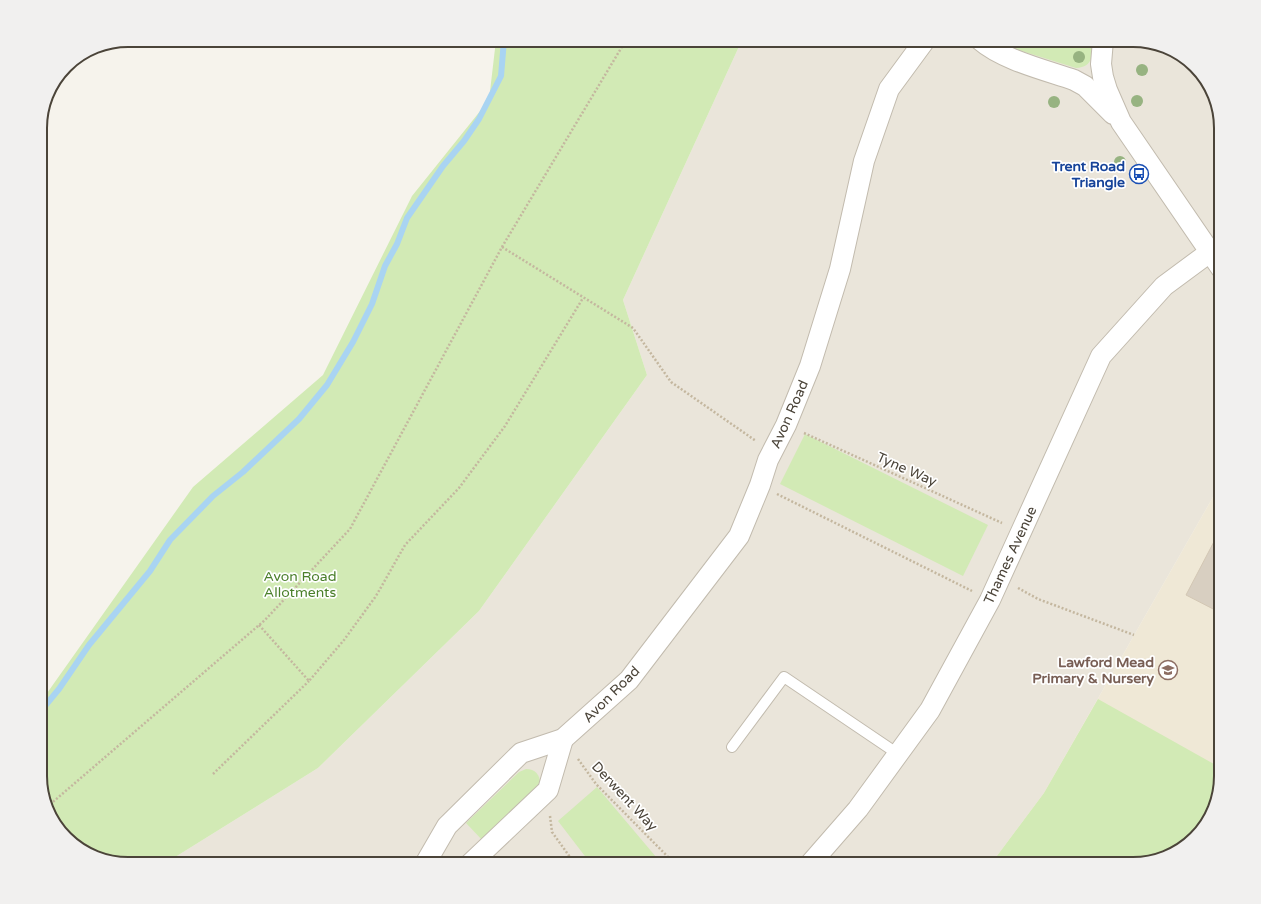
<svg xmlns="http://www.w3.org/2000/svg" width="1261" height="904" viewBox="0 0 1261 904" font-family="'Varela Round',sans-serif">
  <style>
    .residential { fill: #eae5da }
    .education { fill: #efe8d6 }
    .green { fill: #d2eab5 }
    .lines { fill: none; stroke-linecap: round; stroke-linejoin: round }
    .stream { stroke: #a9d4f2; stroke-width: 6 }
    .building { fill: #d8cfc1; stroke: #d3c7b4 }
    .service-casing { stroke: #c2bbae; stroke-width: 12 }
    .minor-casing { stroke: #c2bbae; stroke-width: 22 }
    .path { stroke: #c4b79f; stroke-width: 2.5; stroke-dasharray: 2 2; stroke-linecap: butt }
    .service { stroke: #fff; stroke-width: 10 }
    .minor { stroke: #fff; stroke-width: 20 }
    .tree { fill: #97b381 }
    .labels { text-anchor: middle; stroke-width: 3.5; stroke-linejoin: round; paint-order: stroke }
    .transit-label { font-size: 14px; font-weight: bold; fill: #164399; stroke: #fff; text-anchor: end }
    .street-label { font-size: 14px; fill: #4b4439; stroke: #fff }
    .park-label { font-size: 14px; fill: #4a7f2a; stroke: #fff }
    .education-label { font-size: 14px; font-weight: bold; fill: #785e54; stroke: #fff; text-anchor: end }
    .rim { fill: none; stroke: #4b4439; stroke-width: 2 }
  </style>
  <rect width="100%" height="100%" fill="#f6f3ec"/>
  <path class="residential" d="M742,40H1133L1186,58L1212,89L1221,128V483L1044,793L991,864H164L318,768L479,611L647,375L623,300Z"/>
  <path class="education" d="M1221,483V776L1203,829L1172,855L1133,864H991L1044,793Z"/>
  <g class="green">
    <path d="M496,40H742L623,300L647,375L479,611L318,768L164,864H128L75,846L49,815L40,782V703L193,487L323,375L412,196L489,100Z"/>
    <path d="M994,40H1094C1092,54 1094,67 1076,68L1002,45Z"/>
    <path d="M805,434L988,525L963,576L780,484Z"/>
    <path d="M1098,699L1221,768V776L1203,829L1172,855L1133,864H991L1044,793Z"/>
    <path d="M526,769C536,769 541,776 540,786L484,842L466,823L519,772Z"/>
    <path d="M597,787L662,864H591L558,821Z"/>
  </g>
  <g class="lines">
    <path class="stream" d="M40,712L59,689L89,645L150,571L170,540L213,496L243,472L299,419L327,385L353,342L372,304L385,266L397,244L407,218L443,166L464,141L479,119L501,76L504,40"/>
  </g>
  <path class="building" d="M1218,534L1221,535V613L1186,595Z"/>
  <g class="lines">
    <defs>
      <path id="service" d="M732,747L784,677L898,754"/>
      <g id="minor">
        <path d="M980,40C1003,60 1045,70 1074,80L1085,86L1113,114"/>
        <path d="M1103,40L1101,64L1103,77L1107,90L1121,122L1221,268"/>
        <path d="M425,864L447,826L521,753L563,739L629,680L739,536L760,485L768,460L786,425L810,366L840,269L864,161L889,89L925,40"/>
        <path d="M470,864L548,790L563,739"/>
        <path d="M810,864L858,809L930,710L990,600L1101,356L1164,286L1210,252"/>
      </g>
    </defs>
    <use href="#service" class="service-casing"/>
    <use href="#minor" class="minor-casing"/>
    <g class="path">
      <path d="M502,247L633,328L671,382L756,441"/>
      <path d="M804,433L1002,523"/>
      <path d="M777,494L972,591"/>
      <path d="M1018,588L1038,599L1134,635"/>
      <path d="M259,625L309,681L344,640L376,596L405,545L459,488L505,426L583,298"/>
      <path d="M578,759L596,784L675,864"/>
      <path d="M213,774L309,681"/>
      <path d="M47,807L265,620L350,529L502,247L626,40"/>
      <path d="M550,816L552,832L575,864"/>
    </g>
    <use href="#service" class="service"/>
    <use href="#minor" class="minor"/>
  </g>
  <g class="tree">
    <circle cx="1079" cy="57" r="6"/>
    <circle cx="1142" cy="70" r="6"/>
    <circle cx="1137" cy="101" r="6"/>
    <circle cx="1054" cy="102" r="6"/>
    <circle cx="1120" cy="162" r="6"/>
  </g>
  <defs>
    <symbol id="bus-ring" viewBox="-11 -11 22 22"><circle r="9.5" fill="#fff" stroke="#1a4fb4" stroke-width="1.5"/><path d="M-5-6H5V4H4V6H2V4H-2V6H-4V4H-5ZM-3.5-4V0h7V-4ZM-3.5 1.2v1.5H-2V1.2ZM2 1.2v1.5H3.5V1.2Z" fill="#1a4fb4"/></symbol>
    <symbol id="school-ring" viewBox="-11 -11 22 22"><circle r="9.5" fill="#fff" stroke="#8d6e63" stroke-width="1.5"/><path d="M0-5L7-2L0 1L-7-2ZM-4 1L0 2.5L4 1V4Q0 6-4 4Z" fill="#8d6e63"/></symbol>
  </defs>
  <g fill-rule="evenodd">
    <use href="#bus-ring" x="1128" y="163" width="22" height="22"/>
    <use href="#school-ring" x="1157" y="659" width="22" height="22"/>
  </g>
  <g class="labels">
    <g class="transit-label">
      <text x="1125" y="171">Trent Road<tspan x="1125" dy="16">Triangle</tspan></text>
    </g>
    <g class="street-label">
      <text transform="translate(789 414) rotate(-66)" y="5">Avon Road</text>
      <text transform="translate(907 469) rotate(24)" y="5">Tyne Way</text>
      <text transform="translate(1010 555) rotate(-65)" y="5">Thames Avenue</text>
      <text transform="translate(611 694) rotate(-45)" y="5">Avon Road</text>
      <text transform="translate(625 796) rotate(47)" y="5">Derwent Way</text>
    </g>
    <g class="park-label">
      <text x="300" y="581">Avon Road<tspan x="300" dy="16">Allotments</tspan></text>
    </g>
    <g class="education-label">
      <text x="1154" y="667">Lawford Mead<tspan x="1154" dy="16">Primary &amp; Nursery</tspan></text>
    </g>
  </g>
  <path d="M0 0H1261V904H0ZM128 47H1133A81 81 0 0 1 1214 128V776A81 81 0 0 1 1133 857H128A81 81 0 0 1 47 776V128A81 81 0 0 1 128 47Z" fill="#f1f0ef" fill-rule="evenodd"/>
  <path class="rim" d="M128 47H1133A81 81 0 0 1 1214 128V776A81 81 0 0 1 1133 857H128A81 81 0 0 1 47 776V128A81 81 0 0 1 128 47Z"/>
</svg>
